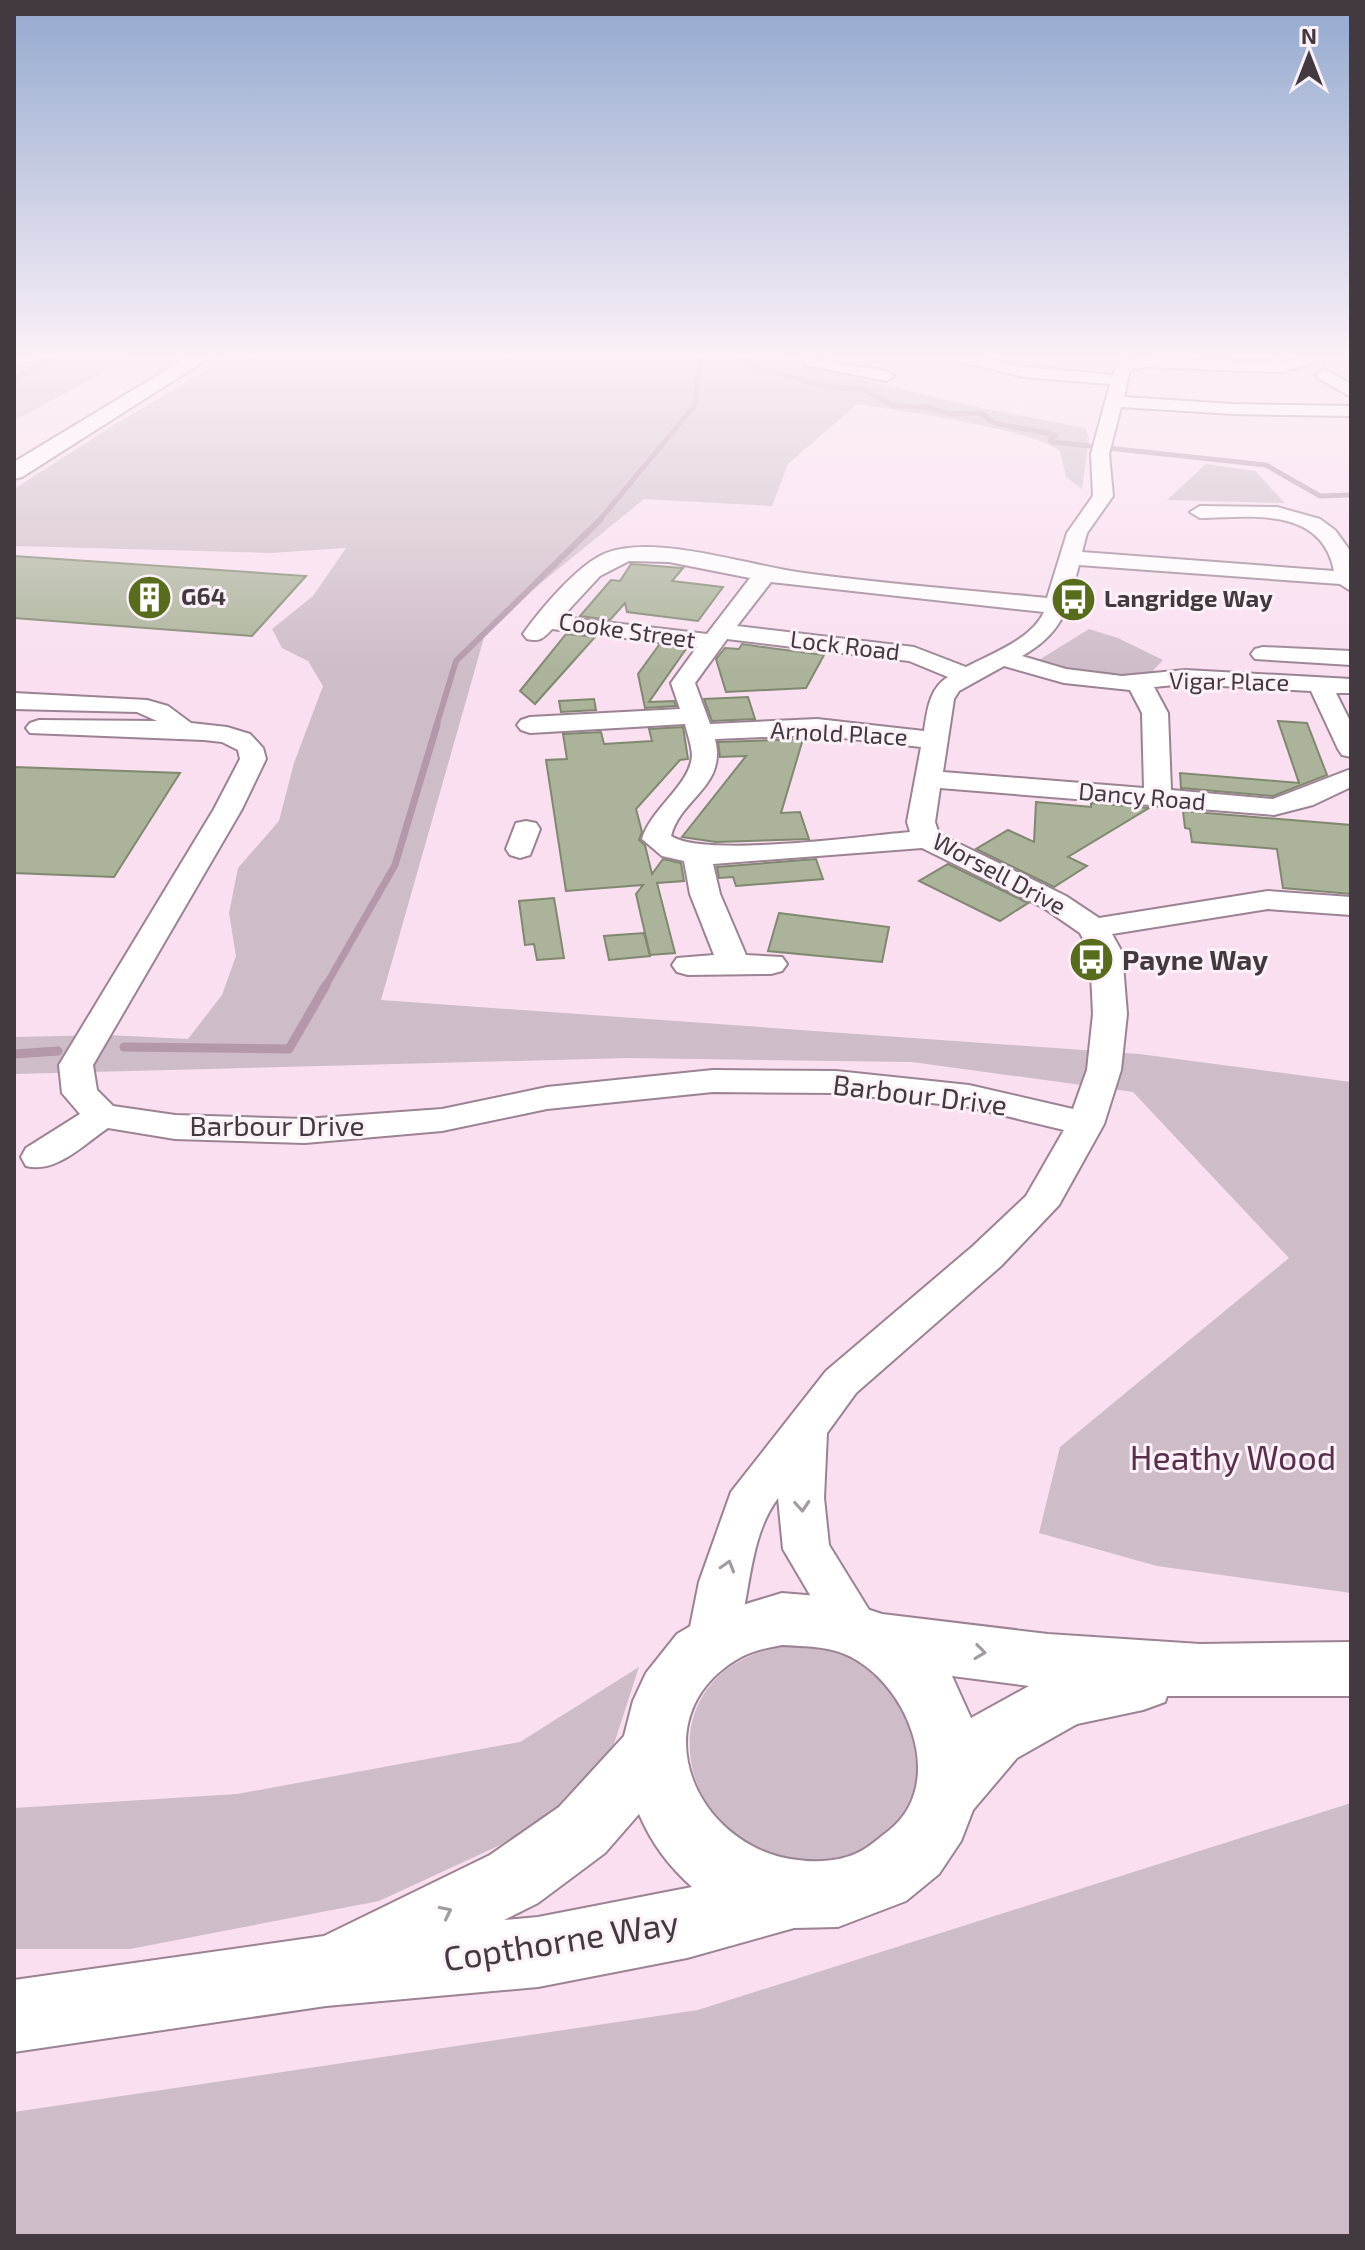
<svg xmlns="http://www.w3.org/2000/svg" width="1365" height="2250" viewBox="0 0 1365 2250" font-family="'Exo 2',sans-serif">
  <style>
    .green { fill: #cebcc8 }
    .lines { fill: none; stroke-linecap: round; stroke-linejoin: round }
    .stream-far3 { stroke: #b498aa; stroke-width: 5 }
    .stream-far2 { stroke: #b498aa; stroke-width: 6 }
    .stream-far1 { stroke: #b498aa; stroke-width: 7 }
    .stream { stroke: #b498aa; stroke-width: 9 }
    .building { fill: #abb39a; stroke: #808870; stroke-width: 2 }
    .minor-casing { stroke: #9b8393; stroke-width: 4 }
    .highway-casing { stroke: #9b8393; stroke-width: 4 }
    .minor { fill: #fff; fill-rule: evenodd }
    .highway { fill: #fff; fill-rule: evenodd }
    .oneway { stroke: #a19ca0 }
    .labels { text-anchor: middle; stroke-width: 6; stroke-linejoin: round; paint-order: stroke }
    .far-poi-label { font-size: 24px; font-weight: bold; fill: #433940; stroke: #fcf1f8; text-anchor: start }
    .far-street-label { font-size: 24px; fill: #433940; stroke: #fcf1f8 }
    .poi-label { font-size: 28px; font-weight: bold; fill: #433940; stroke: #fcf1f8; text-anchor: start }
    .street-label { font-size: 28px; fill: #433940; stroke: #fcf1f8 }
    .near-park-label { font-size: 34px; fill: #58304c; stroke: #fcf1f8 }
    .near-street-label { font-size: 34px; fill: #433940; stroke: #fcf1f8 }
  </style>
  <rect width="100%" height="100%" fill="#f9dff0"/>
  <g class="green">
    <path d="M37,358H130L14,421V363Z"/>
    <path d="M227,358H774L962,404L1085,428L1089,437L1082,489L1066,477L1060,451C1029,428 900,411 857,404L788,464L772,506L644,499L487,627L381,1000L1139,1054L1351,1082V1593L1157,1566L1039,1533L1060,1447L1289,1258L1133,1092L912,1062L628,1058L14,1074V1037L108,1035L188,1039L222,995L236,956L229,913L238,868L279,821L294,763L323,686L308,661L282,648L272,629L313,596L346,548L271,553L14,546V489L112,426Z"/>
    <path d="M1206,464L1255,471L1285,503L1167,500Z"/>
    <path d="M1089,629L1118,638L1163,660L1148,676L1114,678L1036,664L1039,660Z"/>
    <path d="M799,1644C824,1647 852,1651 873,1668C947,1726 929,1846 828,1859C678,1877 624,1661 799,1644Z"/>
    <path d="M639,1667L612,1750L548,1823L379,1901L130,1949H14V1808L237,1794L520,1742Z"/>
    <path d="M1351,1803V2236H14V2112L698,2010Z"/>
  </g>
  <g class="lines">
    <g class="stream-far3">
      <path d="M742,358L748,364L823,386L864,390L892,405L932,408L949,414L981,413L994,423L1056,435L1050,440L1052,442L1266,465L1320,496L1351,495"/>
      <path d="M14,379L49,361"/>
      <path d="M598,522L695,405L700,358"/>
    </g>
    <path class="stream-far2" d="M436,727L456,661L600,520"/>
    <path class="stream-far1" d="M325,987L395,865L437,725"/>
    <g class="stream">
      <path d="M124,1047L289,1049L326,985"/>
      <path d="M14,1054L58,1051"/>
    </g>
  </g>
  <g class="building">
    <path d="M14,556L306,576L252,636L14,618Z"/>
    <path d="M631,564L683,568L672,581L723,587L698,621L627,612L625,603L610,620L580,616L611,580L620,581Z"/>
    <path d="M566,634L595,637L535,704L520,691Z"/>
    <path d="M742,644L770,648L824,655L806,688L726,692L716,659L725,648L739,649Z"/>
    <path d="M659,645L686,649L649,702L674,701L676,706L645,708L638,674Z"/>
    <path d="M748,697L755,719L712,721L704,699Z"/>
    <path d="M594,699L596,710L561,712L559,701Z"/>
    <path d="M1278,721L1307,723L1327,775L1273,796L1181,788L1180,773L1299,783Z"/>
    <path d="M683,727L688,759L680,760L636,809L642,832L639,840L645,845L652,874L663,859L681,863L684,881L657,883L675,953L650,955L636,894L643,885L566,891L546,760L567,759L563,734L601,732L604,744L652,741L649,729Z"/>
    <path d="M803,739L781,813L800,812L809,839L716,842L682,837L746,756L720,757L718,742Z"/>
    <path d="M14,767L180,773L114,877L14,873Z"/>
    <path d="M1036,802L1091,807V803L1149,808L1068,857L1087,866L1054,887L976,849L1008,830L1034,842Z"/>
    <path d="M1183,811L1351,825V894L1283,888L1277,849L1192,842L1190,829L1185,828Z"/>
    <path d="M816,859L823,879L736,886L733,877L719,878L717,867Z"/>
    <path d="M948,864L1028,903L1000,921L919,881Z"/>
    <path d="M554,898L564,958L537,960L534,944L525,945L519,901Z"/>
    <path d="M779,913L889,927L882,962L768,951Z"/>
    <path d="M644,933L650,956L609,960L604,936Z"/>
  </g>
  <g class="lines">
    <defs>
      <g id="minor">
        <path d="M14,358H34L32,361L14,365Z"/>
        <path d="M804,358L886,371L894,376L886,381L810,366L804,364Z"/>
        <path d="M955,358H983L1024,367L1113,375L1117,364L1142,358L1282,362L1299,358H1325L1323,361L1282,372L1145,367L1130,370L1124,397L1233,404L1351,406V416L1233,414L1121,407L1109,454L1113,496L1087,533L1082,552L1334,571C1322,506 1250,517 1200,518L1190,512L1200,506L1277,507L1320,519L1335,530L1351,552V591L1340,584L1079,565C1067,609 1064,632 1022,656L1066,669L1122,676L1185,670L1351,679V693H1336L1351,723V757L1342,755L1338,749L1311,691L1185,684L1154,687L1168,713L1171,790L1273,799L1351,769V787L1313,805L1274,815L940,788L935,822L939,834L1066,896L1099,918L1268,891L1351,897V915L1268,909L1112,934L1122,952L1127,1014L1121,1070L1104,1124L1059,1205L1001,1266L856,1393L827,1433L824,1498L829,1545L882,1631L874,1646L857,1653L840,1646L783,1549L778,1498C744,1544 753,1608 729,1657L712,1664L695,1657L687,1642L699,1582L731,1492L826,1371L973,1246L1026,1196L1064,1130L969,1107L836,1093L713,1092L547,1109L442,1131L305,1143L175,1139L108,1128C84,1144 56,1174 26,1166L21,1157L26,1148L80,1114L62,1093L59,1065L214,809L240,759L238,750L222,742L204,740L30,733L26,728L30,723L39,720L157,721L137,712L14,709V693L147,700L168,706L191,723L227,727L250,734L263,748L266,759L242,809L93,1065L97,1090L113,1106L175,1115L305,1119L442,1109L547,1087L713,1070L836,1071L969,1085L1073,1109L1087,1070L1093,1014L1090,952L1080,933L1044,908L922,848L713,864L720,894L746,955L782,957L787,964L782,971L771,974L688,975L677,972L672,965L677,958L714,955L690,894L684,861L662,856L642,839C651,808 692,784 692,754C691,743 687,733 685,724L530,733L521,730L517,725L521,720L530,717L680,709L671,683L697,647L552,629C543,639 539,642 527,639L523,634C540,610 578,564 606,553C657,534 749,566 804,573C885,584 966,590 1047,598L1067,533L1093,496L1091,454L1110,384L1024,377L957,361ZM629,561L669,562L750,578L707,634L562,617L600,576ZM771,582L1044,612C1031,640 992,653 966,667L914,647L737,626ZM727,639L909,661L948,677C929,688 927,712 924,731L817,719L710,724L695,683ZM1004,666L1064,683L1130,690L1142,713L1144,788L943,772L954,699L959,691ZM817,735L921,747L907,822L910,832C863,836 704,858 671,836C681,797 727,787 715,739Z"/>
        <path d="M1324,369L1351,384V397L1318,378L1316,374Z"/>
        <path d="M1263,647L1351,651V665L1255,659L1251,654L1255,649Z"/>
        <path d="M526,821L536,823L540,829L530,855L520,858L510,855L506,849L516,823Z"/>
      </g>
      <g id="highway">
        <path d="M186,358H209L22,477L14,479V462Z"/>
        <path d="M782,1593L830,1597L882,1614L1048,1634L1200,1644L1351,1642V1696H1167L1165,1702L1143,1710L1077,1724L1017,1758L973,1810L961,1841L939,1874L906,1901L838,1927L794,1928L687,1958L538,1987L326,2006L14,2052V1980L324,1936L490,1855L559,1807L624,1736L633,1701L646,1673L677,1634L709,1615ZM782,1645C801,1646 824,1646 842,1653C906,1677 951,1784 887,1832C879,1838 871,1845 863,1850C844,1861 819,1863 798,1860C696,1849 639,1719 736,1660C750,1651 766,1648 782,1645ZM952,1676L1029,1686L971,1718ZM639,1814C652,1844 668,1865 692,1887L538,1917L504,1920L538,1903L605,1853Z"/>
      </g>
    </defs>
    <use href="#minor" class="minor-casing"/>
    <use href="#highway" class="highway-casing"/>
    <use href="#minor" class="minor"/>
    <use href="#highway" class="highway"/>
  </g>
  <defs><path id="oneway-chevron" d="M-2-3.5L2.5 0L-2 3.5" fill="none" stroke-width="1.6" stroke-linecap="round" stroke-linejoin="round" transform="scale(2)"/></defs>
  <g class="oneway">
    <use href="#oneway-chevron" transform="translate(802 1506) rotate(86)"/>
    <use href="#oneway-chevron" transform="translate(728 1566) rotate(-73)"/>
    <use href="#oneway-chevron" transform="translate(980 1652) rotate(7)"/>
    <use href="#oneway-chevron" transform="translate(446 1912) rotate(-26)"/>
  </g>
  <linearGradient id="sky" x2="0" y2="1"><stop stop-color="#93a9cf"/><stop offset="0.53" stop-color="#fcf1f8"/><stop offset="1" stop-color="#fcf1f8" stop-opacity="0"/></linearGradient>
  <rect width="1365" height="673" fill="url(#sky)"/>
  <defs>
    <symbol id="building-disc" viewBox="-11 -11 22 22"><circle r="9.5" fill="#586d1c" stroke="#fcf1f8"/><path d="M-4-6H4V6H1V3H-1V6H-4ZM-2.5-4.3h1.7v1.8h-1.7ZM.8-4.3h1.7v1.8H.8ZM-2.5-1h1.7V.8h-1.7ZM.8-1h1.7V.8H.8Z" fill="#fff"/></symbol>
    <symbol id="bus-disc" viewBox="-11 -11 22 22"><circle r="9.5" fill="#586d1c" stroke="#fcf1f8"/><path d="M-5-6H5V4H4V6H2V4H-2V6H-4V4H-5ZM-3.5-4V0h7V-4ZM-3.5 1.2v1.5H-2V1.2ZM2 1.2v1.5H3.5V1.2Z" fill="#fff"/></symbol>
  </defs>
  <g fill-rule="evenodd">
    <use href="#building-disc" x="124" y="572" width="51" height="51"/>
    <use href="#bus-disc" x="1048" y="574" width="51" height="51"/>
    <use href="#bus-disc" x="1066" y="934" width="51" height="51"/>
  </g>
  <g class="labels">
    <g class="far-poi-label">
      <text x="181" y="605">G64</text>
      <text x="1104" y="607">Langridge Way</text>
    </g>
    <g class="far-street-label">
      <text transform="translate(627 631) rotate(8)" y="8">Cooke Street</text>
      <text transform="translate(845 646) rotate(7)" y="8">Lock Road</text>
      <text transform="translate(1229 682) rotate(1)" y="8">Vigar Place</text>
      <text transform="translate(839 734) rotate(3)" y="8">Arnold Place</text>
      <text transform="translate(1142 797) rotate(5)" y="8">Dancy Road</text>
      <text transform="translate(999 874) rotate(28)" y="8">Worsell Drive</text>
    </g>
    <g class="poi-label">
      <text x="1122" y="970">Payne Way</text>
    </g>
    <g class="street-label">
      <text transform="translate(920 1095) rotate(7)" y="10">Barbour Drive</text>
      <text x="277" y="1136">Barbour Drive</text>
    </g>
    <g class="near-park-label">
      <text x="1233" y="1470">Heathy Wood</text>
    </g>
    <g class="near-street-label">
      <text transform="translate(561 1941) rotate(-9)" y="12">Copthorne Way</text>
    </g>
  </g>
  <rect width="1365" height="2250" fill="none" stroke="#433940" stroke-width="32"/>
  <g transform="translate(1309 56)" stroke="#fcf1f8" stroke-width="6" paint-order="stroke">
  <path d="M0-6L14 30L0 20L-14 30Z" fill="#433940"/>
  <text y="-12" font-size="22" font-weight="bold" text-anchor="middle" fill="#433940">N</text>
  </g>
</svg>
